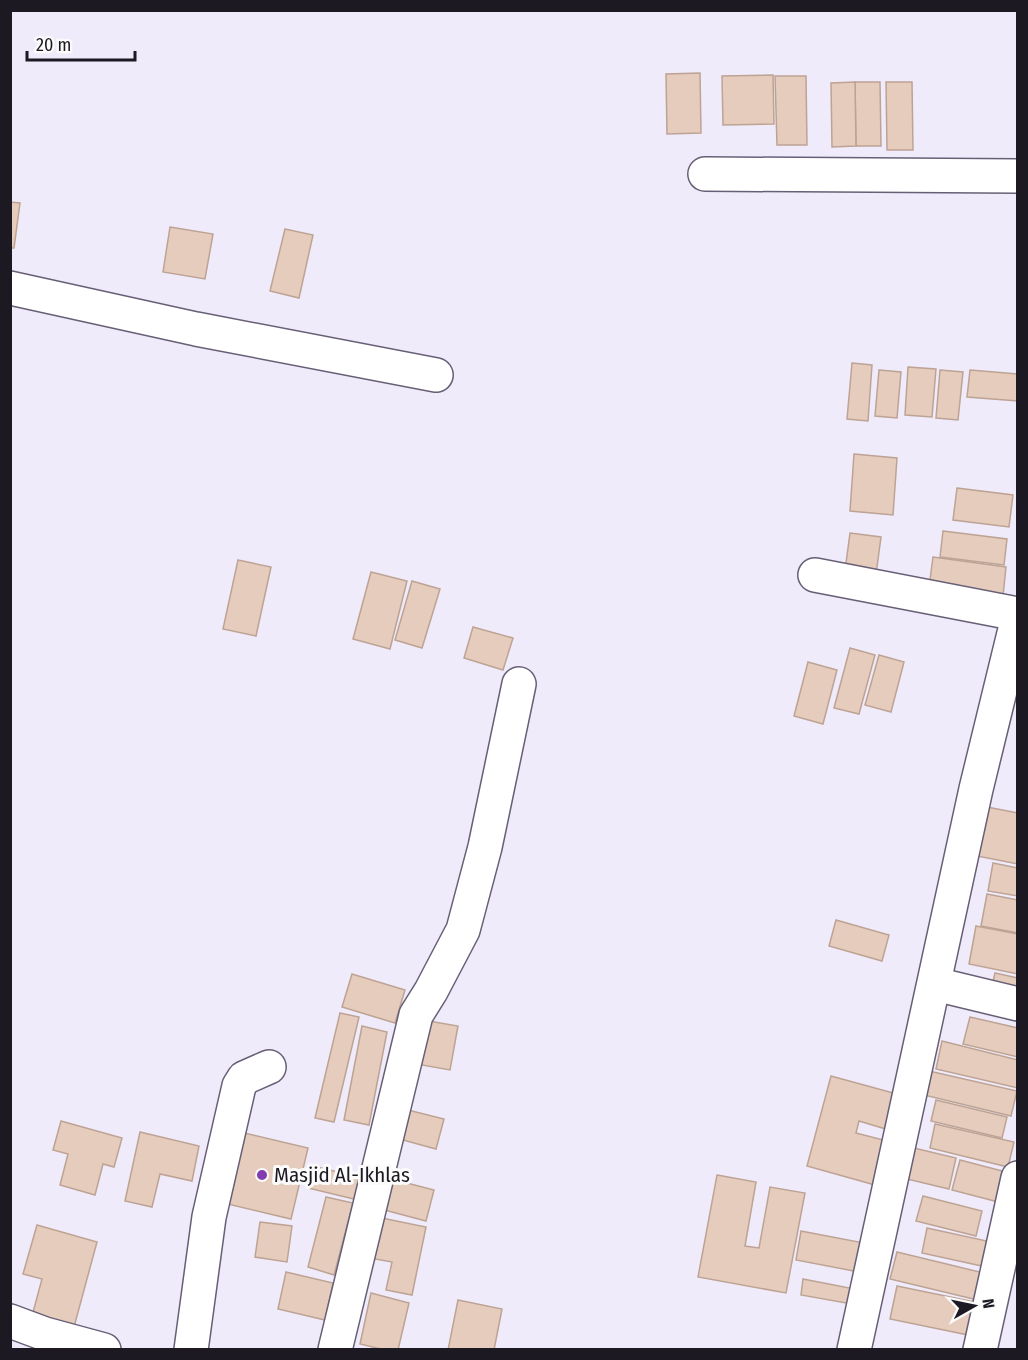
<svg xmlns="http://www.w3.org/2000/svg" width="1028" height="1360" viewBox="0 0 1028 1360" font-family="'Fira Sans Condensed',sans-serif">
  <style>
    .building { fill: #e6ccbc; stroke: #bda394; stroke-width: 1.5 }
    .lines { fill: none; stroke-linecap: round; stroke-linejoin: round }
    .minor-casing { stroke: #675f76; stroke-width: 36 }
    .minor { stroke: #fff; stroke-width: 33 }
    .poi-dot { fill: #823caf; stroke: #fbfbfb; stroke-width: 2 }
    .labels { text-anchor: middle; stroke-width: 6; stroke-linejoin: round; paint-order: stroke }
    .poi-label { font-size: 21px; fill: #1c1922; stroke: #fbfbfb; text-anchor: start }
  </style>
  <rect width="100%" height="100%" fill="#f0ebfb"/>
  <g class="building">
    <path d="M700,73L701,133L667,134L666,74Z"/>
    <path d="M773,75L774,124L723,125L722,76Z"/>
    <path d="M775,76H806L807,145H777Z"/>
    <path d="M855,82H880L881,146H856Z"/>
    <path d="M855,82L856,146L832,147L831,83Z"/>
    <path d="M886,82H912L913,150H887Z"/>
    <path d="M10,202L20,203L14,248H10Z"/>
    <path d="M170,227L213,234L205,279L163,272Z"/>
    <path d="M285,229L313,235L299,298L270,291Z"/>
    <path d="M852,363L872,365L868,421L847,419Z"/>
    <path d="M908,367L936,369L932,417L905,415Z"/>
    <path d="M879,370L901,372L897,418L875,416Z"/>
    <path d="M940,370L963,372L958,420L936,418Z"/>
    <path d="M970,370L1018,374V401L967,397Z"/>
    <path d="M854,454L897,458L893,515L850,511Z"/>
    <path d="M957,488L1013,495L1009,527L953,520Z"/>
    <path d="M943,531L1007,539L1004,565L940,557Z"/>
    <path d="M850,533L881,537L875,582L844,578Z"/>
    <path d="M933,557L1006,567L1003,596L929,587Z"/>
    <path d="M238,560L271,567L256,636L223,629Z"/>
    <path d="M371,572L407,581L390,649L353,639Z"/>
    <path d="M412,581L440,589L422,648L395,640Z"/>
    <path d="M473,627L513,638L503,670L464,658Z"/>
    <path d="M850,648L875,655L859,714L834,708Z"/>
    <path d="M879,655L904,662L891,712L865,705Z"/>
    <path d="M808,662L837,670L823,724L794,716Z"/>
    <path d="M987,807L1018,813V864L977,856Z"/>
    <path d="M993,863L1018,868V896L988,891Z"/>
    <path d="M987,894L1018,900V933L981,926Z"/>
    <path d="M836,920L889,935L882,961L829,946Z"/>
    <path d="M976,926L1018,934V974L969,964Z"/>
    <path d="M995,973L1018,978V995L991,990Z"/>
    <path d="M352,974L405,990L395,1023L342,1007Z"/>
    <path d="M340,1013L359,1017L334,1122L315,1118Z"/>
    <path d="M970,1017L1018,1028V1057L963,1044Z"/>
    <path d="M423,1020L458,1026L450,1070L416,1064Z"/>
    <path d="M362,1026L387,1032L369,1125L344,1120Z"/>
    <path d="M942,1041L1018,1060V1088L936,1069Z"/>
    <path d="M929,1071L1017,1091L1011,1116L924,1095Z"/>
    <path d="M831,1076L897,1094L889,1130L859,1121L856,1133L887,1141L875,1185L807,1166Z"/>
    <path d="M936,1100L1007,1117L1002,1138L931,1121Z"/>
    <path d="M400,1108L444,1119L436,1149L392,1137Z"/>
    <path d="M61,1121L122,1138L114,1167L103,1164L95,1195L60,1185L68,1154L53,1150Z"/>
    <path d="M935,1124L1014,1142L1008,1167L930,1148Z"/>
    <path d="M232,1130L308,1148L291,1219L215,1201Z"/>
    <path d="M140,1132L199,1146L192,1181L160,1174L152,1207L125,1201Z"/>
    <path d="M914,1148L956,1158L949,1189L907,1179Z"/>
    <path d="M960,1160L1014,1174L1006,1204L952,1190Z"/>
    <path d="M313,1166L363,1178L358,1200L308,1188Z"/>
    <path d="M717,1175L756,1182L745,1246L759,1248L770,1187L805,1193L786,1293L698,1277Z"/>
    <path d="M380,1176L434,1190L426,1221L373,1207Z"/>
    <path d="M923,1196L982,1211L976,1236L916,1221Z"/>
    <path d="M326,1197L353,1203L334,1275L308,1267Z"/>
    <path d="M372,1216L426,1227L412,1295L386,1290L392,1262L364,1257Z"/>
    <path d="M260,1222L292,1226L287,1262L255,1257Z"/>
    <path d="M37,1225L97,1242L74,1327L32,1316L42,1279L23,1274Z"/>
    <path d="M927,1228L996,1243L991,1268L922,1253Z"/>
    <path d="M801,1231L864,1243L859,1272L796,1260Z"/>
    <path d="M897,1252L992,1275L986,1302L890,1279Z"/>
    <path d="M286,1272L333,1283L325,1320L278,1309Z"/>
    <path d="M803,1279L860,1290L857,1305L801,1295Z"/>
    <path d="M897,1286L985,1304L978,1337L890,1319Z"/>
    <path d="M371,1293L409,1303L398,1350H385L360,1344Z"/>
    <path d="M458,1300L502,1309L494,1350H448Z"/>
  </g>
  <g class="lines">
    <defs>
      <g id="minor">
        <path d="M705,174L1018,176"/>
        <path d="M10,288L196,329L436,375"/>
        <path d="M815,575L1018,614"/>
        <path d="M935,984L1018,1004"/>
        <path d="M10,1321L45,1334L104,1350"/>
        <path d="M191,1350L209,1217L239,1086L244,1078L269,1067"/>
        <path d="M335,1350L416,1015L431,991L463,930L485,847L519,684"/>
        <path d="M854,1350L976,789L1018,617"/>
        <path d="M980,1350L1018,1178"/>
      </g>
    </defs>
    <use href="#minor" class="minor-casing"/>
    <use href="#minor" class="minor"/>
  </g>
  <circle class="poi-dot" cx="262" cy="1175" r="6"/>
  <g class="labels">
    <g class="poi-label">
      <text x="274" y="1182">Masjid Al-Ikhlas</text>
    </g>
  </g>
  <rect width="1028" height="1360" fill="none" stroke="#1c1922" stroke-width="24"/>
  <g transform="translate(974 1306) rotate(81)" stroke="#fbfbfb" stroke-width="4.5" paint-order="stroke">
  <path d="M0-4.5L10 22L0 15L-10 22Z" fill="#1c1922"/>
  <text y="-9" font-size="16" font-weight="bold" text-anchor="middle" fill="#1c1922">N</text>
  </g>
  <path d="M27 51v9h108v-9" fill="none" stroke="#1c1922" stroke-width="3"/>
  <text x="36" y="51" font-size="18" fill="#1c1922" stroke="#fbfbfb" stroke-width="4.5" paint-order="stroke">20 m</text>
</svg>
